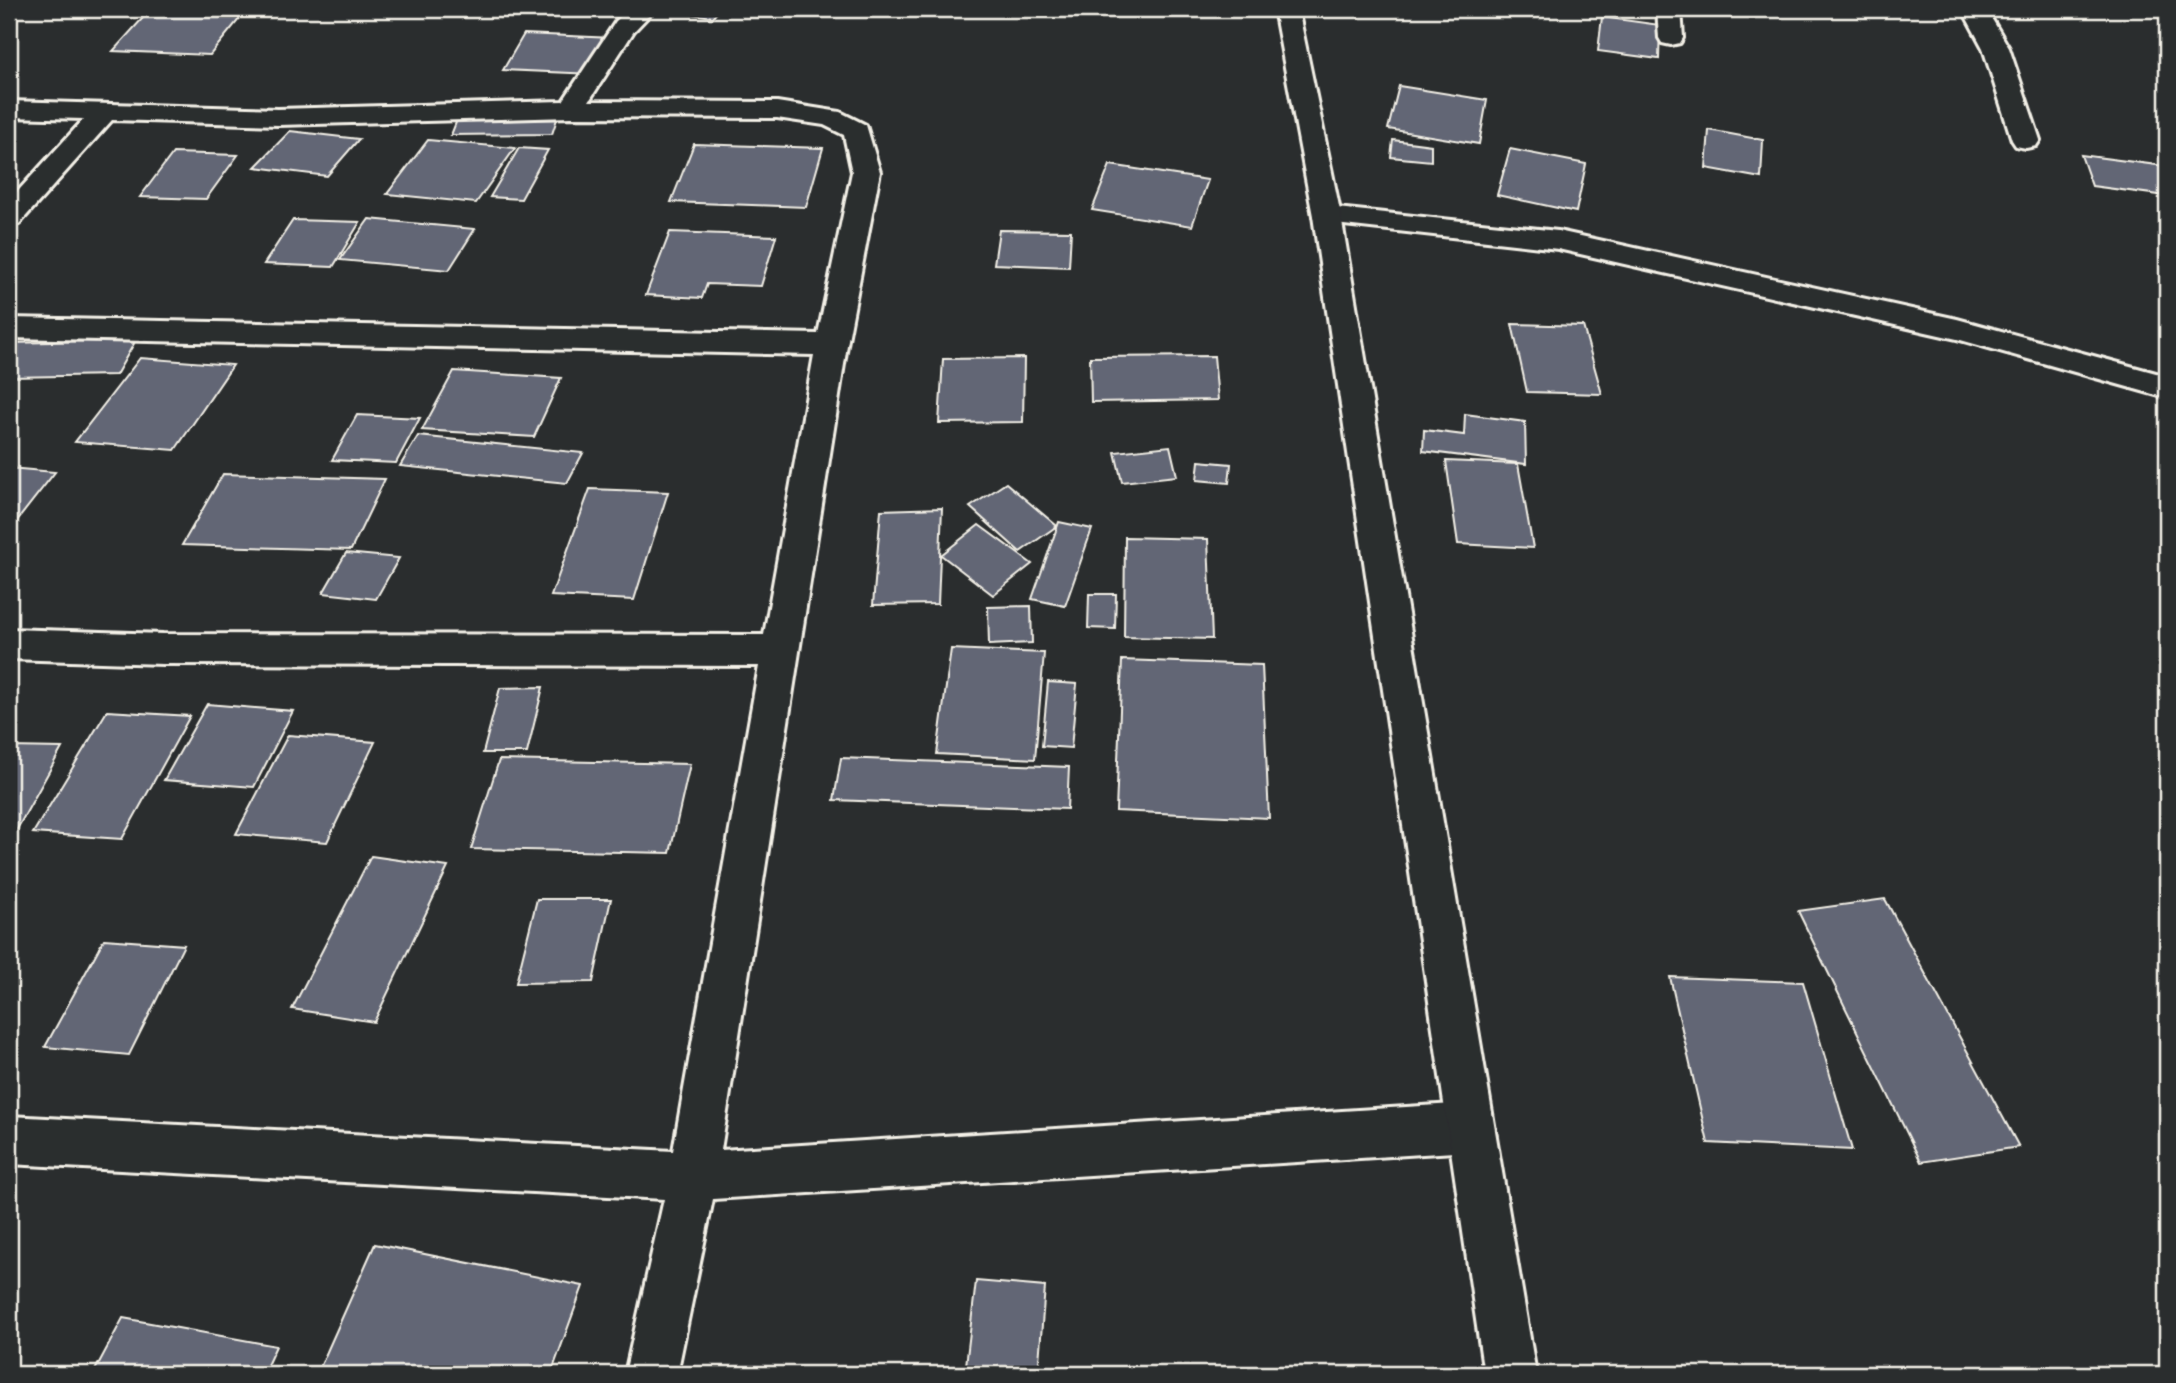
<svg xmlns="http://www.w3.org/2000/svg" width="2176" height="1383" viewBox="0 0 2176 1383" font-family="Sriracha,sans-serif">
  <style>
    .building { fill: #626675; stroke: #f4f1e8; stroke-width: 2 }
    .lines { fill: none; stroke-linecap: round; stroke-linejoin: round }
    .street-casing { stroke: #f4f1e8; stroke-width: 6 }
    .secondary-casing { stroke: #f4f1e8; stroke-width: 6 }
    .street { fill: #2a2d2e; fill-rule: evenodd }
    .secondary { fill: #2a2d2e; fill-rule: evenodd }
  </style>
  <rect width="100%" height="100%" fill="#2a2d2e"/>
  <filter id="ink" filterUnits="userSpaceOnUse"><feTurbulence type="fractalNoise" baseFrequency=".0143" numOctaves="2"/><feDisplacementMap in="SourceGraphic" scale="14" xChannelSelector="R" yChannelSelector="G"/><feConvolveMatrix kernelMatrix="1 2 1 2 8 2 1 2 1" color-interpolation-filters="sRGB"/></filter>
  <g filter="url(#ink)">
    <g class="building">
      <path d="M151,9L245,12L210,55L113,51Z"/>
      <path d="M676,9H720L713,17L674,12Z"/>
      <path d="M1602,17L1660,25L1659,59L1598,51Z"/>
      <path d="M524,34L613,38L594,74L503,70Z"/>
      <path d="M1399,86L1487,100L1479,144L1388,129Z"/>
      <path d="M557,119L552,134L451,135L457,120Z"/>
      <path d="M1709,130L1763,140L1761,178L1706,168Z"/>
      <path d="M290,131L359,139L327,176L255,167Z"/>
      <path d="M428,140L515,148L476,203L387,194Z"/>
      <path d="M1393,140L1431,145V161L1391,157Z"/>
      <path d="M694,144L823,148L806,207L671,202Z"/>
      <path d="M519,148L548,150L521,199L490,197Z"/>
      <path d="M1510,149L1586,164L1576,212L1497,195Z"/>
      <path d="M173,153L238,155L206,199L140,197Z"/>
      <path d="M2081,155L2164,166L2167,174V196L2092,186Z"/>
      <path d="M1110,165L1208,180L1192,226L1092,210Z"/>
      <path d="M369,219L475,229L449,270L340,260Z"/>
      <path d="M293,220L360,222L333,267L264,264Z"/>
      <path d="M999,230L1071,231L1069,267L994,264Z"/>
      <path d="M670,232L776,236L761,286L707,284L702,298L646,295Z"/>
      <path d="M1512,324L1583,326L1602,394L1527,392Z"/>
      <path d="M136,340L116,375L9,377V343Z"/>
      <path d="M1214,356L1218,400L1091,402L1090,357Z"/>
      <path d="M140,358L233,365L175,450L75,442Z"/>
      <path d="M1024,358L1023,422L939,423L943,359Z"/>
      <path d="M454,371L561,378L534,437L422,430Z"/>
      <path d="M1465,414L1525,422L1526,464L1423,451L1424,430L1464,435Z"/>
      <path d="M357,415L420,418L396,463L332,460Z"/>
      <path d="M418,436L583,453L567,483L400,466Z"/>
      <path d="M1170,446L1177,476L1122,482L1115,452Z"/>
      <path d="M1199,461L1231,464L1229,483L1197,480Z"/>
      <path d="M1446,461L1518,464L1533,548L1458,544Z"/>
      <path d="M9,468L55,472L9,531Z"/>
      <path d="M223,474L385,479L351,550L182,545Z"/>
      <path d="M1006,483L1057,526L1020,552L970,507Z"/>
      <path d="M590,489L668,492L634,600L551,596Z"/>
      <path d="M942,508L938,604L873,605L881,510Z"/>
      <path d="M1059,522L1092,529L1065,606L1032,599Z"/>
      <path d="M979,525L1032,564L993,595L941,555Z"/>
      <path d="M1125,537L1208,539L1212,639L1124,637Z"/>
      <path d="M346,553L399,558L376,599L323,593Z"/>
      <path d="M1089,594H1116L1115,629L1088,628Z"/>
      <path d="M1031,606L1032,643L989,645L988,607Z"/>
      <path d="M951,649L1044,653L1035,759L937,754Z"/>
      <path d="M1122,660L1262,665L1269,818L1116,811Z"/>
      <path d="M1048,682L1077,684L1071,748L1042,746Z"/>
      <path d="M543,687L527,753H483L500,688Z"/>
      <path d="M207,704L293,711L254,787L164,780Z"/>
      <path d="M107,711L190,716L122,839L33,833Z"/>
      <path d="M288,735L375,742L327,842L236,834Z"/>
      <path d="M9,747L62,748L16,831H9Z"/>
      <path d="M841,758L1069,767L1067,809L834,800Z"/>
      <path d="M499,760L690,764L670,853L471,849Z"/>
      <path d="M371,856L448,867L374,1022L292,1009Z"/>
      <path d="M537,899H611L593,982L516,983Z"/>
      <path d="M1885,899L2019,1147L1921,1162L1798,911Z"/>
      <path d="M104,939L184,945L129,1055L45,1047Z"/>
      <path d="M1670,977L1803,982L1852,1150L1708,1143Z"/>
      <path d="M375,1244L583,1286L551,1374H317Z"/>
      <path d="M976,1281L1045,1287L1038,1374H965Z"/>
      <path d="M123,1318L276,1346L263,1374H93Z"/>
    </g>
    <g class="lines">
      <defs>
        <g id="street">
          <path d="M629,9H655L634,31L589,101L777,102L840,112L866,125L880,172L847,345L721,1150L1470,1103L1487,1110L1494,1127L1487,1144L1470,1151L713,1199L677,1374H625L664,1199L9,1164V1116L673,1151L759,666L163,664L9,659V629L163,634L764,635L814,355L9,338V318L818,334L852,172L844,135L824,125L777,118L571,117L278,125L112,120L19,224L9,227V201L84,119L9,117V101L278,109L563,101L616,21Z"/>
          <path d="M1657,9H1681L1683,38L1680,43L1671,45L1662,43L1659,38Z"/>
          <path d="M1962,9H1986L2009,48L2040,140L2036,146L2026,148L2016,146L2012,140L1983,48Z"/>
          <path d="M1327,207L1558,231L1957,319L2167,376V398L1957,339L1558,249L1317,222L1313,216L1317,210Z"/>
        </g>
        <path id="secondary" d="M1274,9H1298L1341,216L1536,1374H1484L1313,216Z"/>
      </defs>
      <use href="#street" class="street-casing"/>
      <use href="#secondary" class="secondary-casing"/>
      <use href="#street" class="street"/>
      <use href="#secondary" class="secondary"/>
    </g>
  </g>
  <rect width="2176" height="1383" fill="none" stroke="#2a2d2e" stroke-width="35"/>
  <rect x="18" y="18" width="2141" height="1348" fill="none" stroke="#f4f1e8" stroke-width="2.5" filter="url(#ink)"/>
</svg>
